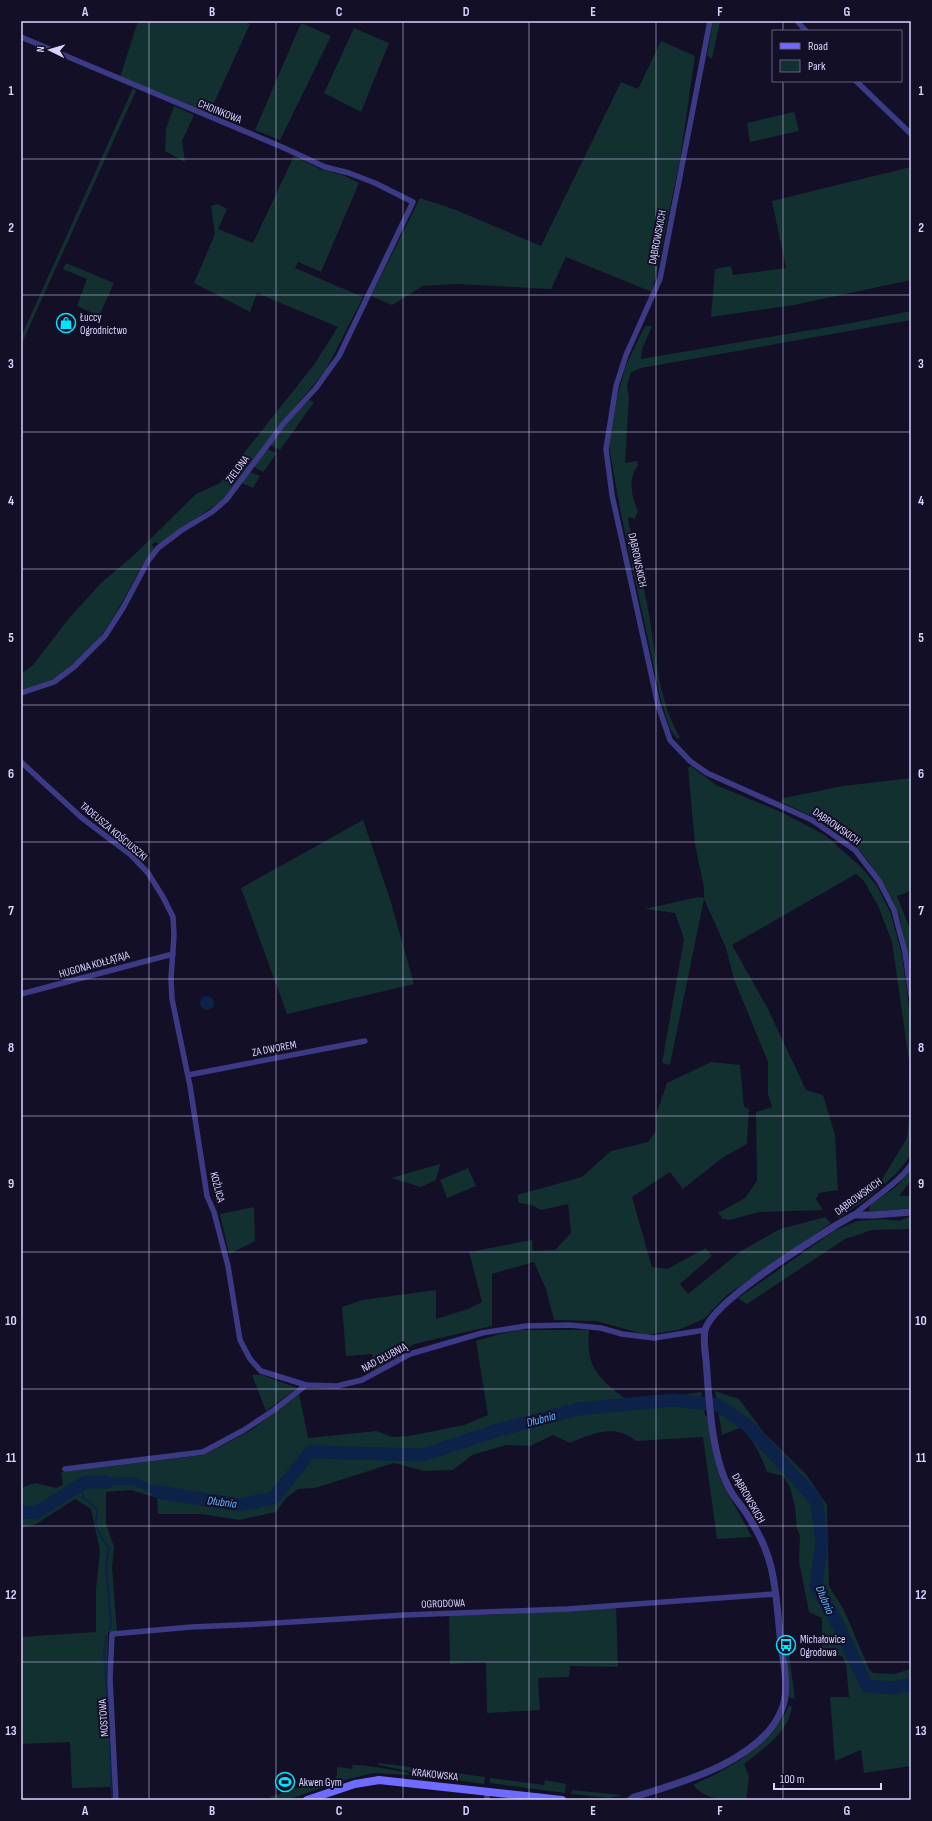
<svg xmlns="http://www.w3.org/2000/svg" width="932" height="1821" viewBox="0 0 932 1821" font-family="'Sofia Sans Condensed',sans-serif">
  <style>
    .green { fill: #12302f }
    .water { fill: #0c2248 }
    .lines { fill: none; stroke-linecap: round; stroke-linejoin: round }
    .stream { stroke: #0c2248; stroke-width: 2 }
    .river { stroke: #0c2248; stroke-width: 13 }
    .minor { stroke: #3d3a85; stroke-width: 5.5 }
    .tertiary { stroke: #3d3a85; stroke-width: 7 }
    .secondary { stroke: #6f6bff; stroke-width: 8 }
    .grid { fill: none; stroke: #d9d4ff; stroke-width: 1; stroke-opacity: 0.55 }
    .labels { text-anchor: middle; stroke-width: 4; stroke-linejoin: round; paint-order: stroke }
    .street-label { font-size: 11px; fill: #d9d4ff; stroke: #130f26 }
    .poi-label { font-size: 11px; fill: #d9d4ff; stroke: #130f26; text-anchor: start }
    .water-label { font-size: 12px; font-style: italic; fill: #62b6ff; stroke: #130f26 }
    .neatline { fill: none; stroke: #d9d4ff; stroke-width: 1.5 }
    .grid-label { font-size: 13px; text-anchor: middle; font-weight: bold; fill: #d9d4ff }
  </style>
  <rect width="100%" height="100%" fill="#130f26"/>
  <g class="green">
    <path d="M138,21H243L250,24L209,114L120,77Z"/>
    <path d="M713,21H720L712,59L707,56Z"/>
    <path d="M301,23L331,36L280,140L255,130Z"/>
    <path d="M354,28L389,43L361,112L324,93Z"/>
    <path d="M661,41L695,56L680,160L652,292L566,257L551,289L456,284L423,286L392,305L371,296L420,198L456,210L541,246L621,82L638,89Z"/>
    <path d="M133,88L136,91L21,345V337Z"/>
    <path d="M174,106L194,115L182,141L185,162L165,151L166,129Z"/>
    <path d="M794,112L799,131L750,142L747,123Z"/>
    <path d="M294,156L320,169L345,176L359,183L321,272L298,262L295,268L363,297L326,370L283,421L223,500L159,544L155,542L152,545L155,548C142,562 135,579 126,595C110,625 90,656 61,675C49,683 34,687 21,691V674L33,665L70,617L101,583L134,555L196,494L220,483L313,366L338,327L257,293L250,312L194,283L215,234L211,206L218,204L227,209L218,229L253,243Z"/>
    <path d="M911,167V280L794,305L711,317L715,269L731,266L733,275L786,268L772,201Z"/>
    <path d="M66,263L114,283L99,316L77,306L87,279L63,269Z"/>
    <path d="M911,311V320L641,368L631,372L627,386L629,397L625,463L637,461L638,466C627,478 632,498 638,511L635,519L629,517L628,521C635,552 643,582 649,614C656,654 658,701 680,737L677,739L670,729L661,700L621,514L609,446L617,397L626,365L645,326H652L642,349L641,359L852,323Z"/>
    <path d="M309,400L314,402L280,450L270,445L291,419Z"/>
    <path d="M267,449L277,453L263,472L254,467Z"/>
    <path d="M250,472L260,476L253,488L242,483Z"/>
    <path d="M691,766L716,785L781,812L825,835L861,867L877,886L891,914L902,955L911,1022V1155L895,1175L869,1197L839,1218L835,1216L878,1186L907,1138L910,1108L909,1061L892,942L879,908L864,881L856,874L732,945L767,1007L806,1090L823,1095L835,1135L838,1190L819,1193L816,1199L823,1210L759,1212L730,1220L723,1219L718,1213L745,1198L757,1181L756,1112L772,1107L768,1094V1062L734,979L726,948L704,899L670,1065L662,1063L684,939L675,913L645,909L698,897L704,898V888L695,844L688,768Z"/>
    <path d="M911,778V891L897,896L911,932V974L900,918L892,899L868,861L854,844L820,820L781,802L784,798L843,786Z"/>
    <path d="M363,820L390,899L414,984L287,1014L241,888Z"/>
    <path d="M711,1062L740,1065L744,1107L749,1109L747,1144L722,1158L683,1189L670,1172L632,1197L652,1267L667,1269L706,1248L712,1256L680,1284L688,1294L741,1251L780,1229L825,1217L831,1223L727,1295L704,1319L678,1330L647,1335L596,1321L554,1320L546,1289L534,1262L492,1274V1326L414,1344L375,1370L372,1354L346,1356L342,1307L362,1300L436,1290V1319L468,1309L482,1302L469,1252L532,1240L533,1251L555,1250L571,1233L568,1204L541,1210L532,1205L519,1203L517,1195L582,1177L611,1151L648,1142L656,1131V1115L667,1083Z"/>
    <path d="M440,1164L436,1180L421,1187L391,1178Z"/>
    <path d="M468,1168L476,1186L447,1198L440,1180Z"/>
    <path d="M911,1169V1180L899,1196H911V1208L872,1212L869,1210L870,1205L896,1187Z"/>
    <path d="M254,1207L255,1241L229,1254L220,1214Z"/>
    <path d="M911,1216V1229L872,1230L845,1239L747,1304L738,1298L834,1231L857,1221L883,1219L899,1221Z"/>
    <path d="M521,1330H589C587,1358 591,1371 613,1389C618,1394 626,1400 634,1401C656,1401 680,1395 701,1392L705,1415L708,1417L714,1457L721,1481L752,1537L717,1539L703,1437L636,1441C615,1423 592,1434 570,1443L553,1435L530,1446L506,1445L472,1455L453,1470L424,1471L394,1463L315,1488L298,1489L286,1498L276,1512L239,1520L202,1514H158L157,1498L131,1490L106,1492V1523L114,1547L112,1567L117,1632H108L107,1677L113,1740L111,1759L113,1787L72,1788L70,1742L21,1744V1637L96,1632V1589L100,1551L91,1509L75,1499L36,1524L21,1528V1488L35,1483L56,1488L63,1485L61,1472L204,1455L250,1431L299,1394L308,1438L377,1431L392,1437L409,1436L464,1425L488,1415L476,1341L500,1334Z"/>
    <path d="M252,1375H262L297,1388L266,1411Z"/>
    <path d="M715,1391L739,1399L764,1433L806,1474L827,1505L829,1586L844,1610L869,1669L873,1673L894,1674L911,1669V1766L864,1773L861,1750L835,1761L830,1697H849L846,1664L842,1656L822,1653V1618L809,1612L799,1561L800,1535L797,1529L795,1507L790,1487L783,1476L767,1472C763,1460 751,1433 739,1428L722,1435Z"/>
    <path d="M616,1608L618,1667L570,1666L569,1677L538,1678L540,1710L487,1713L486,1662L450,1664L449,1615H485Z"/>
    <path d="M786,1647H788L795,1699L789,1697Z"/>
    <path d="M789,1705L792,1707C788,1733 763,1749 744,1764L749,1777L746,1800C726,1800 707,1801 693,1785C732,1767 771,1746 789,1705Z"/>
    <path d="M378,1763L418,1768L420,1773L417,1775L408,1771L379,1765Z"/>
    <path d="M352,1765C371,1765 388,1770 407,1772L410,1775L374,1773L337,1782L335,1777L337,1776V1767L353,1769Z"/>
    <path d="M429,1770L451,1773L449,1780L429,1778Z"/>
    <path d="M456,1773L485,1777L484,1784L454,1780Z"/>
    <path d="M329,1778V1784L326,1786L288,1800H270V1797Z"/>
    <path d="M490,1778L544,1785L545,1780L566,1784L565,1793L490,1783Z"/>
    <path d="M572,1790L622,1795L610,1798L571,1794Z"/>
  </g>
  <g class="water">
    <circle cx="207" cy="1003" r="7"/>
    <path d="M136,1477L159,1489L173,1490L176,1499L160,1497L133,1485H90L91,1478Z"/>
  </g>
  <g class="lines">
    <g class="stream">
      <path d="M81,1485L83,1498C108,1513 91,1515 97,1529C100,1536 105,1542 109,1548L106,1565L111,1626L109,1629"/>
      <path d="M106,1636L104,1653L109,1719"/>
      <path d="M110,1739L112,1800"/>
    </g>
    <g class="river">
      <path d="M158,1492L239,1505L274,1498L310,1452L423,1455L495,1431L578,1409L673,1400L718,1405L747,1425L816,1500L822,1541L816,1586L835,1619L867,1686L894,1688L911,1684"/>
      <path d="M21,1512L36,1513L85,1482H107"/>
    </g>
    <g class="minor">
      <path d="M710,21L660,279L626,355L616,386L606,449L612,495L658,705L670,740L690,761L707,773L812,820L855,850L879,881L894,910L905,952L911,995"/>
      <path d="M797,21L806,31"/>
      <path d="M21,37L282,147L325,167L349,173L375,183L413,202L339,356L316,388L284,423L226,500L212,512L182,530L158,548L148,561L123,608L105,636L74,667L54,682L21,693"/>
      <path d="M856,81L911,134"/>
      <path d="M21,762L82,818L131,855L148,873L163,897L173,917L174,935L171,978L172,999L190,1086L207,1196L214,1212L228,1266L240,1340L250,1359L261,1371L306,1385L337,1386L362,1380L410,1354L482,1333L526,1326L570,1325L601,1328L622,1334L654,1338L705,1330"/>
      <path d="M21,994L173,954"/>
      <path d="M188,1075L365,1041"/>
      <path d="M854,1215C873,1198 896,1185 911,1165"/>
      <path d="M65,1469L203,1452L244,1430L274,1410L306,1385"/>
      <path d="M116,1800L110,1679L112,1634L191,1627L259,1624L405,1615L567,1609L774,1594"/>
      <path d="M487,1800V1791"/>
    </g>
    <path class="tertiary" d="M630,1800L634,1797C680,1783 761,1761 781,1711C790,1692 784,1665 781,1645C778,1619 777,1592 771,1567C767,1550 757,1530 748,1516C742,1506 734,1498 729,1488C711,1455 709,1397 706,1360C705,1350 703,1339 705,1330C713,1301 810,1242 838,1224L854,1215H874L911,1212"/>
    <path class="secondary" d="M307,1800L355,1784L379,1780L562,1800"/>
  </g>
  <path class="grid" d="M149,21V1800M276,21V1800M403,21V1800M529,21V1800M656,21V1800M783,21V31M783,81V1800M21,159H911M21,295H911M21,432H911M21,569H911M21,705H911M21,842H911M21,979H911M21,1116H911M21,1252H911M21,1389H911M21,1526H911M21,1662H911"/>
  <defs>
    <symbol id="shop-ring" viewBox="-11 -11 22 22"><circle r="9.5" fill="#130f26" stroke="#00e5ff" stroke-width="1.5"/><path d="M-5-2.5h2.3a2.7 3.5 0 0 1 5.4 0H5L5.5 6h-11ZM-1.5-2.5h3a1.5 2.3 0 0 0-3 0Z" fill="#00e5ff"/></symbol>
    <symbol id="bus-ring" viewBox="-11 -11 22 22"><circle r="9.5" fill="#130f26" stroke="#00e5ff" stroke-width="1.5"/><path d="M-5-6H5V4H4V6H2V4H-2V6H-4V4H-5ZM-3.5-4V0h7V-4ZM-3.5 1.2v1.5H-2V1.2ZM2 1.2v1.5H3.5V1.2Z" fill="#00e5ff"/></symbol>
    <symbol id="stadium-ring" viewBox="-11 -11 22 22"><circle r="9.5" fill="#130f26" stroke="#00e5ff" stroke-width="1.5"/><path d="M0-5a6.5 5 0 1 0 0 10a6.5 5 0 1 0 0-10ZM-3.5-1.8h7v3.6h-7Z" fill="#00e5ff"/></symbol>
  </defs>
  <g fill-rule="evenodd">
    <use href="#shop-ring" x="55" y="312" width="22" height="22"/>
    <use href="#bus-ring" x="775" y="1634" width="22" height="22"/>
    <use href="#stadium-ring" x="274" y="1771" width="22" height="22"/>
  </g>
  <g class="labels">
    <g class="street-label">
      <text transform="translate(220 111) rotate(22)" y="4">CHOINKOWA</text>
      <text transform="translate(657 237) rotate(-79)" y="4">DĄBROWSKICH</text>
      <text transform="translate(237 469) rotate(-53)" y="4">ZIELONA</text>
      <text transform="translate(638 560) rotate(78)" y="4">DĄBROWSKICH</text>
      <text transform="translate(837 826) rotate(35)" y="4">DĄBROWSKICH</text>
      <text transform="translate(114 831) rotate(40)" y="4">TADEUSZA KOŚCIUSZKI</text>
      <text transform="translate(94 964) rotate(-16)" y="4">HUGONA KOŁŁĄTAJA</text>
      <text transform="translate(274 1048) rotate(-11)" y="4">ZA DWOREM</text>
      <text transform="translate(218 1187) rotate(76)" y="4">KOŹLICA</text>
      <text transform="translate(858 1196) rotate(-36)" y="4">DĄBROWSKICH</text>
      <text transform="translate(384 1357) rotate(-28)" y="4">NAD DŁUBNIĄ</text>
      <text transform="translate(749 1498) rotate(60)" y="4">DĄBROWSKICH</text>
      <text transform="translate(443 1603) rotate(-2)" y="4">OGRODOWA</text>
      <text transform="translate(103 1718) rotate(-94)" y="4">MOSTOWA</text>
      <text transform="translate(435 1774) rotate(6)" y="4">KRAKOWSKA</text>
    </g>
    <g class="poi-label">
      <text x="80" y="321">Łuccy<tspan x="80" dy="13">Ogrodnictwo</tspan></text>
      <text x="800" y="1643">Michałowice<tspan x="800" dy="13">Ogrodowa</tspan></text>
      <text x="299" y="1786">Akwen Gym</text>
    </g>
    <g class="water-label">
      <text transform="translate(541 1419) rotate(-15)" y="4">Dłubnia</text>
      <text transform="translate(222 1502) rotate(7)" y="4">Dłubnia</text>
      <text transform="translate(825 1600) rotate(67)" y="4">Dłubnia</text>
    </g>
  </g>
  <rect width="932" height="1821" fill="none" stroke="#130f26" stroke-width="44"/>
  <rect x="772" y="30" width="130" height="52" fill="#130f26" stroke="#625e7d"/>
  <rect x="780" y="43" width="20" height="6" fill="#6f6bff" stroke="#625e7d"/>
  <text x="808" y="50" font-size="12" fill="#d9d4ff">Road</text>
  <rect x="780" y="60" width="20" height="12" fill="#12302f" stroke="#625e7d"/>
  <text x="808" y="70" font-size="12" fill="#d9d4ff">Park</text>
  <g transform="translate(50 50) rotate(275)" stroke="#130f26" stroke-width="3" paint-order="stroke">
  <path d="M0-3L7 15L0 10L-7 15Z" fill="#d9d4ff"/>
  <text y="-6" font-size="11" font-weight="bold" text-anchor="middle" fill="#d9d4ff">N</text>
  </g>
  <path d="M774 1783v6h107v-6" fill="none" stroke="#d9d4ff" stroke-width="2"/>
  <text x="780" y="1783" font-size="12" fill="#d9d4ff" stroke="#130f26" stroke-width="3" paint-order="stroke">100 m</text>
  <rect x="22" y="22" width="888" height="1777" class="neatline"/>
  <g class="grid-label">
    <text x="85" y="16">A</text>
    <text x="212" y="16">B</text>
    <text x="339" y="16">C</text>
    <text x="466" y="16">D</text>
    <text x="593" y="16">E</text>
    <text x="720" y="16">F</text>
    <text x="847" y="16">G</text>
    <text x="11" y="95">1</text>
    <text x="921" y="95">1</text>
    <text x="11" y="232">2</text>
    <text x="921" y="232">2</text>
    <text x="11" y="368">3</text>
    <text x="921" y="368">3</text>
    <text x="11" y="505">4</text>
    <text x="921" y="505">4</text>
    <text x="11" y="642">5</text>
    <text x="921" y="642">5</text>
    <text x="11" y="778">6</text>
    <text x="921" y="778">6</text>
    <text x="11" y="915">7</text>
    <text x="921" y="915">7</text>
    <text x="11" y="1052">8</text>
    <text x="921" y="1052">8</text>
    <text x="11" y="1188">9</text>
    <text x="921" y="1188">9</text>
    <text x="11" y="1325">10</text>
    <text x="921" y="1325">10</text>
    <text x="11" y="1462">11</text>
    <text x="921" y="1462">11</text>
    <text x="11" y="1599">12</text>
    <text x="921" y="1599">12</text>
    <text x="11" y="1735">13</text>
    <text x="921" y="1735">13</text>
    <text x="85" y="1815">A</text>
    <text x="212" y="1815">B</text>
    <text x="339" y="1815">C</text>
    <text x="466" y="1815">D</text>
    <text x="593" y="1815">E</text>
    <text x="720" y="1815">F</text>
    <text x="847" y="1815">G</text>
  </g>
</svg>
